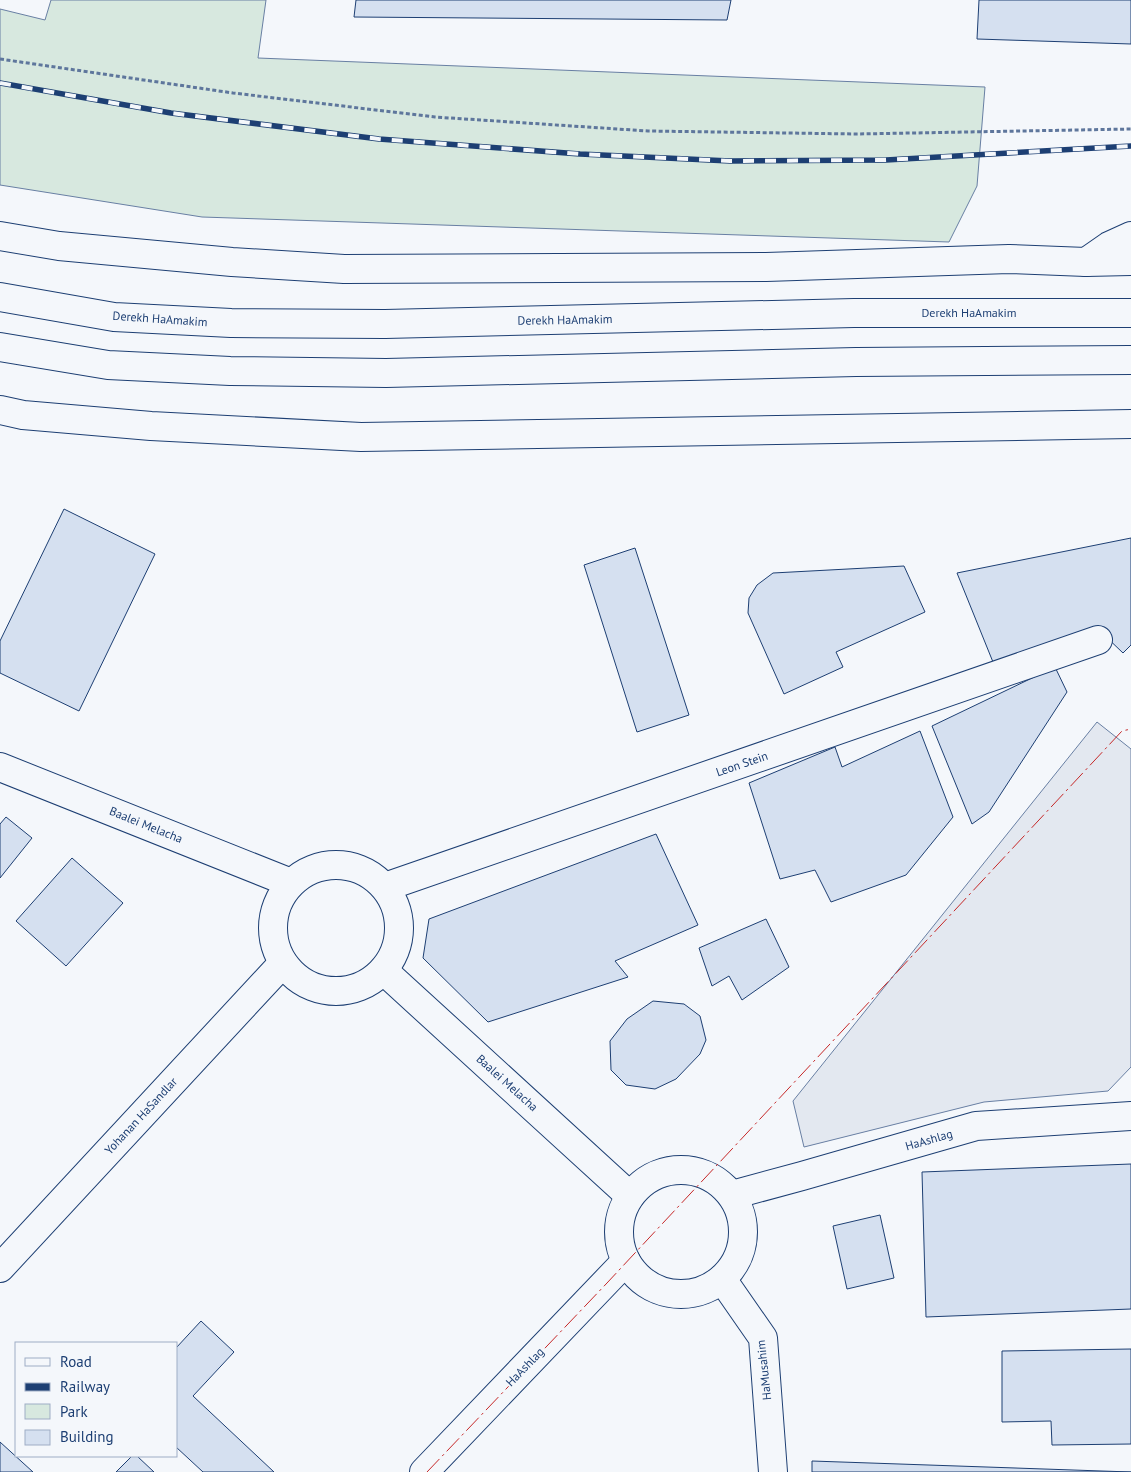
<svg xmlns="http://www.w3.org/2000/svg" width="1131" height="1472" viewBox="0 0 1131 1472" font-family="'PT Sans',sans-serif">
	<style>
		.green { fill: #d7e8df; stroke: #687fa3 }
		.parking { fill: #e3e8f0; stroke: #687fa3 }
		.building { fill: #d5e0f0; stroke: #1d3f73 }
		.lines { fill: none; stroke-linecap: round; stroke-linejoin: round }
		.tertiary-casing { stroke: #1d3f73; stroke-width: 30 }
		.trunk-casing { stroke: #1d3f73; stroke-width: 30 }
		.path { stroke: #5e769c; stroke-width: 3; stroke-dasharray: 4 2.5; stroke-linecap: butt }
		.tertiary { stroke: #f4f7fb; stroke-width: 28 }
		.trunk { stroke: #f4f7fb; stroke-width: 28 }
		.rail-casing { stroke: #1d3f73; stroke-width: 5.5 }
		.rail { stroke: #f4f7fb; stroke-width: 4; stroke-dasharray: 11; stroke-linecap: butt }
		.power { stroke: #c62828; stroke-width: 1; stroke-dasharray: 18 4 2.5 4; stroke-linecap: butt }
		.labels { text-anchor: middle; stroke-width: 4; stroke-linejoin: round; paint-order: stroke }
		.street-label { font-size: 12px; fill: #1d3f73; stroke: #f4f7fb }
	</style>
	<rect width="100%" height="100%" fill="#f4f7fb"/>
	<path class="green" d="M51,0h215l-8,58 727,29 -8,99 -28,56 -747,-25 -202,-32v-176l45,11z"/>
	<path class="parking" d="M1097,722l34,27v318l-23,24 -124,11 -180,45 -11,-46z"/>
	<g class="building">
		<path d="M356,0h375l-4,20 -373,-3z"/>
		<path d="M979,0h152v44l-154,-5z"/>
		<path d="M64,509l91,45 -76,157 -79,-38v-32z"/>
		<path d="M1131,538v107l-8,8 -23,-22 -103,41 -40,-99z"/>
		<path d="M635,548l54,167 -52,17 -53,-167z"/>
		<path d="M904,566l21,46 -89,40 7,15 -59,27 -36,-81 1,-15 8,-13 16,-12z"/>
		<path d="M1055,667l12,25 -78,120 -17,12 -40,-98z"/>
		<path d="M920,731l33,86 -47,58 -75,27 -16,-32 -35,9 -31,-96 86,-36 7,20z"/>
		<path d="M6,817l26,21 -32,40v-54z"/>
		<path d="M656,834l42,91 -83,36 13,16 -140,45 -65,-64 6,-39z"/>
		<path d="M72,858l51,45 -57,63 -50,-45z"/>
		<path d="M766,919l23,48 -47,33 -13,-24 -17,10 -13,-38z"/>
		<path d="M653,1001l31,3 16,12 6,24 -6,14 -24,25 -21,10 -29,-4 -15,-15 -1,-29 17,-22z"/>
		<path d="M1131,1164v145l-205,8 -4,-145z"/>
		<path d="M880,1215l14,63 -47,11 -14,-63z"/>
		<path d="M201,1321l33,31 -41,44 81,76h-71l-27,-25v-99z"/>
		<path d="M1131,1349v95l-79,1 -1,-24 -49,1v-71z"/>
		<path d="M0,1442l33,30h-33z"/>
		<path d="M132,1456h5l17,16h-38z"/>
		<path d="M812,1461l319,11h-319z"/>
	</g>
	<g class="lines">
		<g class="tertiary-casing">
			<g id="tertiary">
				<path d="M0,767l291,116"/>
				<circle cx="336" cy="928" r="63"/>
				<path d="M385,887l713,-247"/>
				<path d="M384,971l246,225"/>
				<circle cx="681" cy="1232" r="62"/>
				<path d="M732,1195l70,-19 174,-50 155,-10"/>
				<path d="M0,1268l283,-305"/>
				<path d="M722,1279l41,59 10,134"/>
				<path d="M424,1472l202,-211"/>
			</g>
		</g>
		<g class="trunk-casing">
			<g id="trunk">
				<path d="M0,236l59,10 173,16 112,7 422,-2 243,-8 77,3 45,-1"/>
				<path d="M1086,262l23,-16 22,-10"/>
				<path d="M0,297l114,20 117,6 154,1 469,-11h277"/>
				<path d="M0,347l108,18 122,6 156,2 470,-11 275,-2"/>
				<path d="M0,410l23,5 128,11 210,11 770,-13"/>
			</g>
		</g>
		<path class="path" d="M0,59l233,34 202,24 213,14 209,3 274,-5"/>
		<use href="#tertiary" class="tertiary"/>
		<use href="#trunk" class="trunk"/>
		<g class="rail-casing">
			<path id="rail" d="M0,83l171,30 208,26 201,15 150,7 156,-1 245,-14"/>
		</g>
		<use href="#rail" class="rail"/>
		<path class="power" d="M427,1472l180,-189 515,-552 9,-2"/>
	</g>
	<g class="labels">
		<g class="street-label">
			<text x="969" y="317">Derekh HaAmakim</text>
			<text transform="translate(160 319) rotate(4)" y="4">Derekh HaAmakim</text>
			<text transform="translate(565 320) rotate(-1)" y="4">Derekh HaAmakim</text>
			<text transform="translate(742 764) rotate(-19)" y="4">Leon Stein</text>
			<text transform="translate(146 825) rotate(22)" y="4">Baalei Melacha</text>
			<text transform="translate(507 1083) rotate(42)" y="4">Baalei Melacha</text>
			<text transform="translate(141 1116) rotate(-47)" y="4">Yohanan HaSandlar</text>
			<text transform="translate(929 1140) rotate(-16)" y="4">HaAshlag</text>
			<text transform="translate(525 1367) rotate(-46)" y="4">HaAshlag</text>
			<text transform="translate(764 1370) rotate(-96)" y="4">HaMusahim</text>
		</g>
	</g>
	<rect x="15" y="1342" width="162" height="115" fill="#f4f7fb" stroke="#9eadc5"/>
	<rect x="25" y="1358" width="25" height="8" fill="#f4f7fb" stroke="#9eadc5"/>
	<text x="60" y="1367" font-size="15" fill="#1d3f73">Road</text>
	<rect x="25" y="1383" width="25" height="8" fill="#1d3f73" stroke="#9eadc5"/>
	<text x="60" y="1392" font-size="15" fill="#1d3f73">Railway</text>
	<rect x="25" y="1404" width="25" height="15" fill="#d7e8df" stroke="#9eadc5"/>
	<text x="60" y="1417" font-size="15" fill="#1d3f73">Park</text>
	<rect x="25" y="1430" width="25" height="15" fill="#d5e0f0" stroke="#9eadc5"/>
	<text x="60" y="1442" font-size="15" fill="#1d3f73">Building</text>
</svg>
